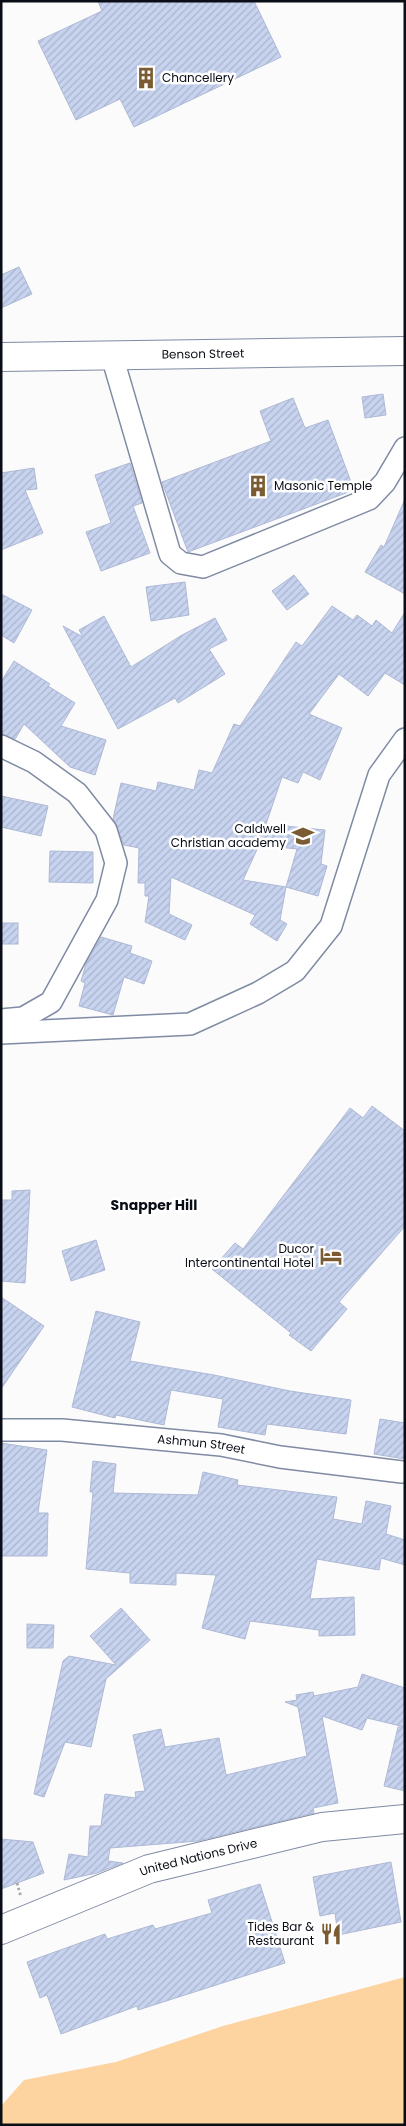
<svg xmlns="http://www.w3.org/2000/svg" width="406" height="2126" viewBox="0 0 406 2126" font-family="Poppins,sans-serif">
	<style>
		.water { fill: #fdd49f }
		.building { fill: url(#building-hatch); stroke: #aeb9d5; fill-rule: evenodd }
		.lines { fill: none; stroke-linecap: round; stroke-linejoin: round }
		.street-casing { stroke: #7f8aa3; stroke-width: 24 }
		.secondary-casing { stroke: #7f8aa3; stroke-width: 30 }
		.path { stroke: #aaabae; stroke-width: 3; stroke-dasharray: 2.5 2.5; stroke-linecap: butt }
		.street { stroke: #fff; stroke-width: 21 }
		.secondary { stroke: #fff; stroke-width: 28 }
		.labels { text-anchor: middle; stroke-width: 5; stroke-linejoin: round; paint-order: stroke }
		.poi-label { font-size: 12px; fill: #090d16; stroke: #fff; text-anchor: end }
		.street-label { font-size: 12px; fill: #090d16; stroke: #fff }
		.neighbourhood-label { font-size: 14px; font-weight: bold; fill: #090d16; stroke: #fff }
	</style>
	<defs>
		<pattern id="building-hatch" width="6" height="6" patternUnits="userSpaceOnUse" patternTransform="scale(1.25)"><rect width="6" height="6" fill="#c7d3ef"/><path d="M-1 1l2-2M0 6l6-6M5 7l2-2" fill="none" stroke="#aab4cc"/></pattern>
	</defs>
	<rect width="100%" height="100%" fill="#fbfbfb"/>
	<path class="water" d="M405,1977v148h-404v-19l23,-26 92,-18 107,-36z"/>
	<g class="building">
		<path d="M98,1h156l27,56 -147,70 -14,-28 -44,21 -38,-79 64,-30z"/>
		<path d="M19,267l13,27 -31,14v-33z"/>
		<path d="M383,394l3,21 -21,3 -3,-21z"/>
		<path d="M293,398l12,30 23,-8 26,70 -166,62 -26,-70 109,-41 -11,-30z"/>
		<path d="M130,463l12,40 -9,3 17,47 -49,18 -15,-39 25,-9 -16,-48z"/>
		<path d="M34,468l3,21 -12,1 18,43 -42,17v-77z"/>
		<path d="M405,499v95l-40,-22 16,-27 3,2z"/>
		<path d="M294,575l15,19 -22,16 -15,-19z"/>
		<path d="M185,582l4,33 -38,6 -5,-34z"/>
		<path d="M1,594l31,16 -18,33 -13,-8z"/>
		<path d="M332,606l21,14 4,-5 15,11 4,-6 16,13 13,-21v73l-20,-12 -17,23 -29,-22 -30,40 33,14 -22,52 -17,-8 -5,11 -16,-6 -16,47 59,6 -4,34 6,2 -9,30 -32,-9 -6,33 7,4 -10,17 -27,-17 5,-9 -84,-38 -2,37 23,11 -7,15 -40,-18 4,-26h-4v-13h-7l1,-35 -15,-3 -11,-26 8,-36 35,8 2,-9 36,8 5,-20 13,3 22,-49 6,2 56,-84 6,4zM259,845l38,4 -11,38 -43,-7z"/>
		<path d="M104,616l27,51 51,-32 33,-17 12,22 -18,9 16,25 -47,29 -3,-5 -57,31 -55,-103 20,11 -4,-7z"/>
		<path d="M14,661l36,23 -2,2 27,17 -14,23 45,14 -11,35 -25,-8 -46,-43 -9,15 -14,-5v-52z"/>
		<path d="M1,796l47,10 -7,30 -40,-9z"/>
		<path d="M50,851l43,1v31l-44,-1z"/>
		<rect x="1" y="923" width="17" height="21"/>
		<path d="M101,937l31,9 -2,7 22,8 -8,23 -20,-7 -11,38 -34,-9 6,-23 -4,-2 5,-17z"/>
		<path d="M372,1106l33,25v95l-66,76 8,7 -36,42 -22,-16 2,-2 -79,-64 23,-26 8,6 107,-141 13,10z"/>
		<path d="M30,1190l-5,93 -24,-2v-81h11v-9z"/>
		<path d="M96,1240l9,30 -34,11 -9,-30z"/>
		<path d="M1,1297l43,29 -43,63z"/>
		<path d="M96,1311l44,11 -10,39 84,14 76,16 61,9 -5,34 -79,-10 -2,11 -47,-8 5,-28 -52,-9 -7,35 -48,-10 -1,3 -43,-11z"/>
		<path d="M380,1419l25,4v36l-31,-5z"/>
		<path d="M1,1443l46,7 -9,63h10l-1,43h-46z"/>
		<path d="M93,1461l23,3 -3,29 85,2 5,-23 35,8 -1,5 100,12 -4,22 29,5 4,-23 25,5 -5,28 19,6v25l-24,-7 -2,12 -62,-11 -7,40 44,-2 1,38 -36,1v-6l-69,-9 -5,18 -43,-11 14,-53 -40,-2v12l-46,-2v-10l-44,-4 7,-77h-3z"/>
		<path d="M121,1608l29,32 -44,39 -15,68 -26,-5 -21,55 -10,-3 29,-133 6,-5 47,9 -26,-29z"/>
		<path d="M27,1624l27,1 -1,23h-26z"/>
		<path d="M362,1674l43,14v39l-38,-9 -5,12 -40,-14 16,87 -25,5 1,5 -116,28 -88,7 -2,13 15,2 -26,10 -33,7 5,-26 19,3 2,-31h11l4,-32 31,4 -1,-6 10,-1 -12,-56 28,-6 4,18 54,-9 7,37 81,-19 -9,-49 -13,-5 12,-2 -1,-5 17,-3 1,4 44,-9z"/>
		<path d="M398,1727h7v64l-21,-5z"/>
		<path d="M1,1839l32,3 11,31 -43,16z"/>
		<path d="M391,1862l10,60 -63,13 -3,-22 -15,3 -7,-39z"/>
		<path d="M260,1884l25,79 -147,47 -1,-4 -76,28 -14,-39 -7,3 -13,-36 78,-28 2,5 46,-14 2,4 57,-16 -4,-13z"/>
	</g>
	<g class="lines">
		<g class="street-casing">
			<g id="street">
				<path d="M112,356l58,198 11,9 22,4 166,-68 16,-17 20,-34"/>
				<path d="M1,746l33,16 43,31 29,37 10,33 -9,37 -56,102 -28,16 -22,2"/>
				<path d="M1,1033l189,-9 68,-31 37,-22 36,-45 48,-151 26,-36"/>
				<path id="s1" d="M1,1430h61l159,15 59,12 122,15"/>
			</g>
		</g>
		<g class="secondary-casing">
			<g id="secondary">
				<path id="s2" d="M1,357l404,-6"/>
				<path id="s3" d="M1,1930l148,-61 173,-42 83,-8"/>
			</g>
		</g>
		<path class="path" d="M17,1883l4,14"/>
		<use href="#street" class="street"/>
		<use href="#secondary" class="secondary"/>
	</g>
	<defs>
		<g id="building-bare" transform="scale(1.725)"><path d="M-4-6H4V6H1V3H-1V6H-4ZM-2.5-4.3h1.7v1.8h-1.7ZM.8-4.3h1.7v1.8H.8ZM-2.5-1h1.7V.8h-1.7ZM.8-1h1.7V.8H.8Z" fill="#7b5b31" stroke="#fff" stroke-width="2.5" paint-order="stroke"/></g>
		<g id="school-bare" transform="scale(1.725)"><path d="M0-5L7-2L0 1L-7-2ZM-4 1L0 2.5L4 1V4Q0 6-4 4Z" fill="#7b5b31" stroke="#fff" stroke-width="2.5" paint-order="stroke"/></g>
		<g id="hotel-bare" transform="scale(1.725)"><path d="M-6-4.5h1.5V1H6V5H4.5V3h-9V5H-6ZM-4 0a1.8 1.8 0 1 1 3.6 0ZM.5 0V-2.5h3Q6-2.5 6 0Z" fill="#7b5b31" stroke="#fff" stroke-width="2.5" paint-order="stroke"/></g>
		<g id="restaurant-bare" transform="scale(1.725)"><path d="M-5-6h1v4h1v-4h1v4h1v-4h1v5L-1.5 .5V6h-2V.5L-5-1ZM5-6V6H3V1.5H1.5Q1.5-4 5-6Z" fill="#7b5b31" stroke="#fff" stroke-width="2.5" paint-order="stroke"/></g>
	</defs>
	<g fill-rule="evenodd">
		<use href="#building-bare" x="146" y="78"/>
		<use href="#building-bare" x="258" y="486"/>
		<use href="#school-bare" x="303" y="836"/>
		<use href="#hotel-bare" x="331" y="1256"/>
		<use href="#restaurant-bare" x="331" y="1934"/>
	</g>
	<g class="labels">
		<g class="poi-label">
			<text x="162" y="82" text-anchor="start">Chancellery</text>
			<text x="274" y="490" text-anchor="start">Masonic Temple</text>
			<text x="286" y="833">Caldwell<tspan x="286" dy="14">Christian academy</tspan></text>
			<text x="314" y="1253">Ducor<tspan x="314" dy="14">Intercontinental Hotel</tspan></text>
			<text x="314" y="1931">Tides Bar &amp;<tspan x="314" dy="14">Restaurant</tspan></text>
		</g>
		<g class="street-label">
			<text dy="4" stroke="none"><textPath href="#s2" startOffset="202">Benson Street</textPath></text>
			<text dy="4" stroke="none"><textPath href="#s1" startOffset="201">Ashmun Street</textPath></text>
			<text dy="4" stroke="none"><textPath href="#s3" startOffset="211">United Nations Drive</textPath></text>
		</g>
		<g class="neighbourhood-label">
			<text x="154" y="1210">Snapper Hill</text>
		</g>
	</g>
	<rect width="406" height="2126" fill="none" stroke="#090d16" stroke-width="5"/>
</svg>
